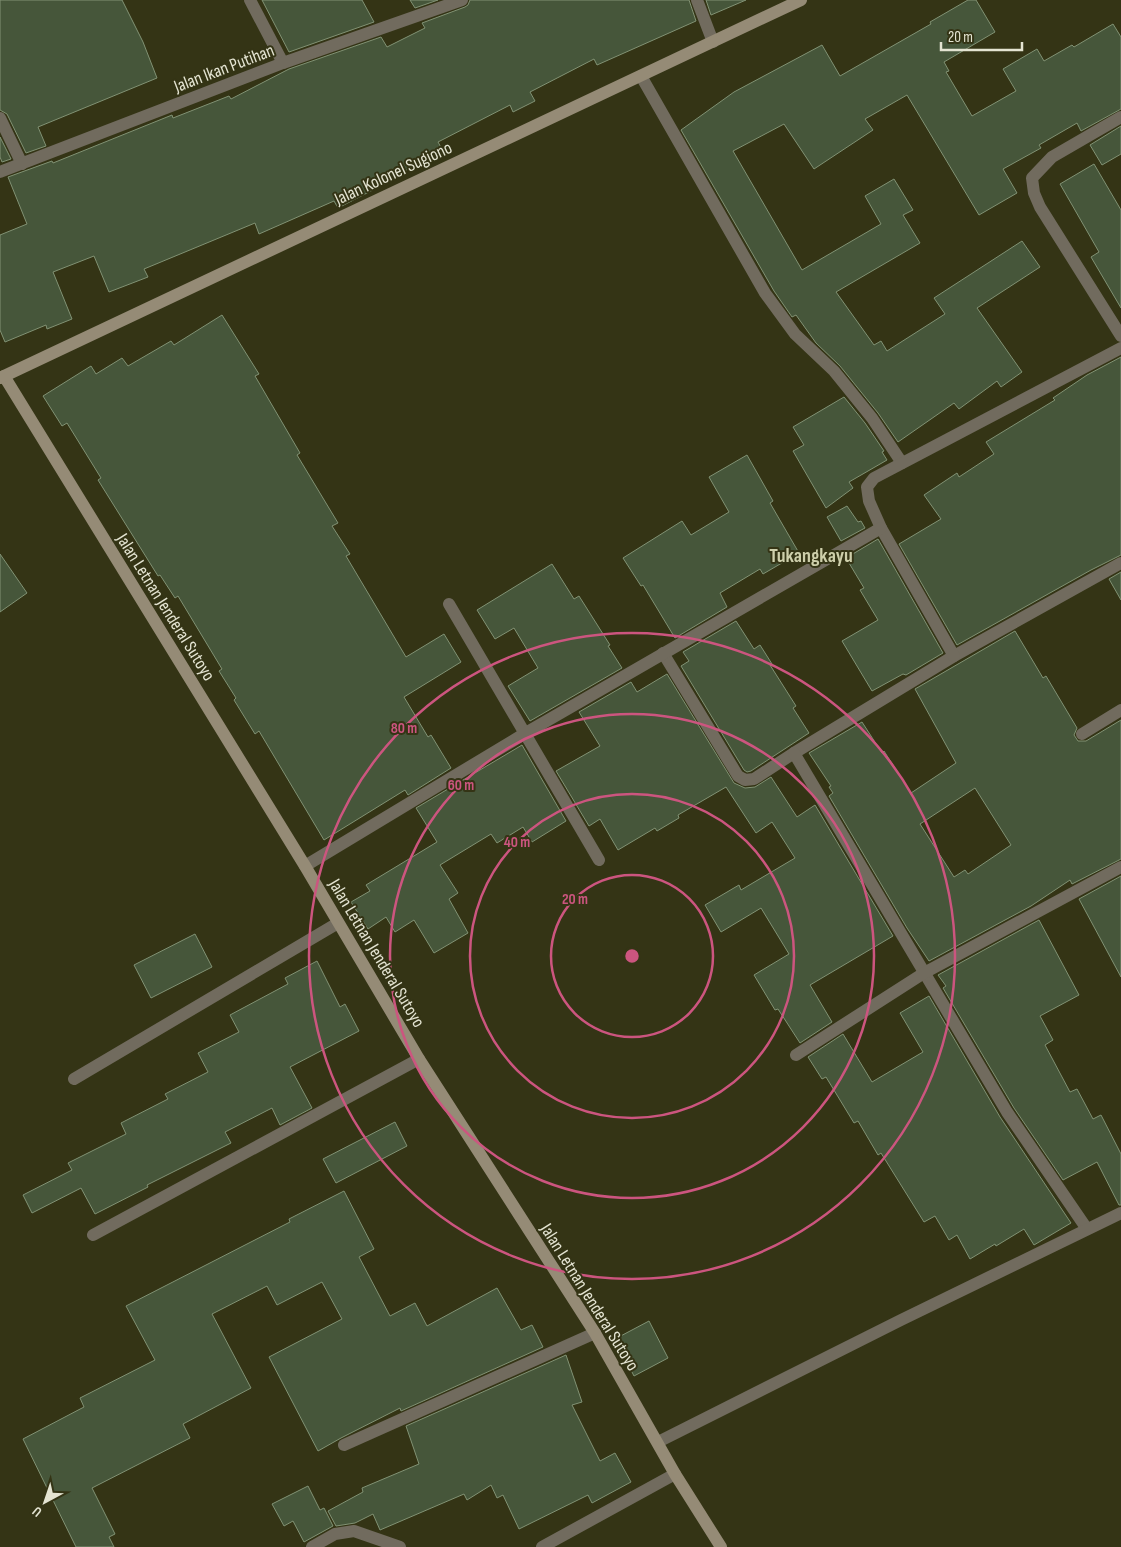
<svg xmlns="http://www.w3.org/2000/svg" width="1121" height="1547" viewBox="0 0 1121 1547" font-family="'Sofia Sans Condensed',sans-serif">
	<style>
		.building { fill: #46563a; stroke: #819274; fill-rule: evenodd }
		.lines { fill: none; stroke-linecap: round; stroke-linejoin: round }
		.street { stroke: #716b5e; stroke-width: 12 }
		.secondary { stroke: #958b76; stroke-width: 12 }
		.ring { fill: none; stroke: #cc557f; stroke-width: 2.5 }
		.labels { text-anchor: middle; stroke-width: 4; stroke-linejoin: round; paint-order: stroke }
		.street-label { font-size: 18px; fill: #e4e4d2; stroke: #343415 }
		.quarter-label { font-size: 20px; font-weight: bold; fill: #cecfab; stroke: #343415 }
		.centre { fill: #cc557f; stroke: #343415; stroke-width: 2.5 }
		.ring-label { font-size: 15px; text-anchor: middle; font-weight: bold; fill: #cc557f; stroke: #343415; stroke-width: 4; stroke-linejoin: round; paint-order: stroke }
	</style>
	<rect width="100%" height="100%" fill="#343415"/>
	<g class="building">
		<path d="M0,0h122l21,42 14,36 -119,49 8,19 -20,7 -19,-39 -7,-4z"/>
		<path d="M262,0h100l12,22 -85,30z"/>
		<path d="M410,0h28l-23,8z"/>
		<path d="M470,0h219l7,21 -99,44 -3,-6 -64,33 5,9 -22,11 -3,-7 -72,37 5,9 -50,26 1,2 -56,29 -4,-7 -75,33 -4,-11 -111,46 4,8 -39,15 -15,-36 -41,16 19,47 -25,10 -1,-4 -41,17 -5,-12v-95l27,-11 -19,-47 44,-16 1,2 119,-48 1,3 56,-22 2,3 58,-30 92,-32 6,10 38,-19 -3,-5 43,-16 3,-2z"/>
		<path d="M706,0h40l-35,15z"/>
		<path d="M968,0h8l19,32 -51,30 5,9 -3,1 26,44 44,-25 -13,-22 34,-20 7,12 28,-16 2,2 39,-23 8,13v72l-40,22 -4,-8 -38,22 2,3 -38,21 14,24 -38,22 -72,-120 -42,24 8,11 -59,39 -30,-45 -51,27 69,119 79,-46 -16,-28 29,-17 19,31 -10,5 17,28 -84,49 38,53 7,-4 6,10 58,-37 -11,-16 88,-57 18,26 -63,41 45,64 -21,15 -4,-6 -38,28 -5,-6 -56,39 -20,-29 -38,-47 -24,-23 -20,-28 -4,2 -18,-26 -93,-161 53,-38 88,-47 18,31 91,-52 -1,-2z"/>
		<path d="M1121,126v28l-19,11 -12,-20z"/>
		<path d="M0,137l11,22 -9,3 -2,-5z"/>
		<path d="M1094,164l27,46v98l-30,-51 8,-5 -39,-68z"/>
		<path d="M222,315l37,59 -4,2 45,77 -3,2 41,68 -6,3 18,28 -4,2 60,101 38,-23 17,28 -57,35 24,40 3,-2 20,33 -43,27 -3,-5 -81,50 -65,-109 -4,3 -21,-34 2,-2 -17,-27 3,-2 -44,-73 -3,2 -15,-23 -2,1 -60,-96 3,-2 -34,-55 -5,3 -19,-30 48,-30 5,8 26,-16 6,8 43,-25 3,4z"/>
		<path d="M1121,357v198l-30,15 -134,75 -58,-101 42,-25 -17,-24 33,-22 2,4 35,-23 -8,-12 69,-42 -2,-2 34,-23z"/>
		<path d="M844,397l21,26 19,28 -2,1 5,8 -38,22 4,6 -27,20 -33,-57 11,-6 -11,-18z"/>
		<path d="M747,455l26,46 -3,2 29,50 -36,21 -3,-5 -40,24 7,14 -52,31 -32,-53 -2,1 -18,-28 59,-37 9,14 38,-23 -20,-35z"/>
		<path d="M847,506l11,16 3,-1 4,7 -24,13 -14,-24z"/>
		<path d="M878,539l65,114 -37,22 -3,-1 -31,17 -30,-50 36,-21 -18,-30 4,-2 -18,-30z"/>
		<path d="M0,554l27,39 -27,19z"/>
		<path d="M552,564l22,35 5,-3 31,49 -2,1 14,22 -92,53 -22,-35 30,-18 -24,-40 -19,11 -18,-29z"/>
		<path d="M1121,572v28l-12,-21z"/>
		<path d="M736,621l18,28 6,-4 12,19 -2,1 26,41 -3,2 16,25 -58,38 -4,1 -3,-2 -63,-104 8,-5 -6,-9z"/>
		<path d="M1015,631l28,47 3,-2 31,52 -3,7 4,6h8l35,-21v139l-49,25 -2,-4 -39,26 -102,55 -22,-33 -78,-132 4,-3 -4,-6 2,-1 -22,-33 53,-31 20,31 2,-2 27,42 45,-30 -41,-74zM975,788l36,57 -43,29 -3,-4 -11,7 -34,-53z"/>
		<path d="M667,674l67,109 11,5 10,-1 16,-10 26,40 18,-12 78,131 -83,49 22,37 -32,21 -22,-34 -3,1 -21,-35 35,-21 -28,-46 -40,24 -16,-27 34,-20 2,5 54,-32 -23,-36 -16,11 -30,-46 -48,28 1,3 -22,13 -2,-3 -37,22 -18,-31 -11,7 -33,-55 44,-25 -21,-34 52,-30 6,10z"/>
		<path d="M522,745l44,76 -34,21 -9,-15 -26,16 -6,-9 -51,31 18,28 -9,6 19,34 -34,20 -20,-33 -19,12 -9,-15 -18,12 -17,-27 19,-11 -4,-6 71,-43 -21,-34z"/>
		<path d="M1121,876v101l-42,-78z"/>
		<path d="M1039,920l40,75 -39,21 13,24 -8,5 25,47 7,-3 16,30 8,-4 20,39v51h-2l-22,-43 -34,18 -49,-72 -71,-120 3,-2 -8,-11z"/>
		<path d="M195,934l17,33 -61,31 -17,-33z"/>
		<path d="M317,961l23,46 5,-3 14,27 -69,36 22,41 -32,17 -8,-17 -47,24 6,11 -84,42 1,2 -53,27 -14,-26 -49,25 -9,-18 49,-25 -4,-7 58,-29 -5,-11 47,-24 -3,-5 43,-22 -10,-19 41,-21 -9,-17 58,-31 -3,-6z"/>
		<path d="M929,996l71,121 71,106 -37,22 -10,-16 -28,17 -1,-2 -25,15 -13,-24 -8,5 -14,-24 -11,6 -43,-69 -3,2 -20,-34 -4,2 -28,-46 -4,2 -14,-22 35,-23 29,48 51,-30 -23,-39z"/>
		<path d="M395,1122l12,24 -71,37 -13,-24z"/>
		<path d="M344,1191l30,58 -15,8 31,59 25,-13 12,23 70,-38 24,42 11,-5 11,22 -142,64 -1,-3 -59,30 -23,13 -49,-94 73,-38 -20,-37 -45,23 -10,-19 -55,28 39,74 -68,36 7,14 -98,50 23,46 -6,3 5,10h-38l-53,-108 61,-32 -4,-9 75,-38 -29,-54 164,-84 -1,-3z"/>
		<path d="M649,1321l19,37 -34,18 -19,-37z"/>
		<path d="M566,1355l16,47 -10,3 28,56 15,-8 16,29 -39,21 -4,-8 -69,34 -16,-34 -6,3 -6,-13 -24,15 -3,-6 -84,36 -7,-16 -18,9 -19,3 -8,-15 35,-19 -1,-4 57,-24 -13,-38z"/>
		<path d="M308,1486l12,24 4,-2 9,18 -29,16 -11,-21 -9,5 -12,-22z"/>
	</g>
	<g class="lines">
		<g class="street">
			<path d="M250,0l33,63"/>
			<path d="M697,0l16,42"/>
			<path d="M641,76l124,217 30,41 39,37 38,47 30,45"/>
			<path d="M1121,117l-69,40 -20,21 2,15 6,14 81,129"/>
			<path d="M0,118l22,46"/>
			<path d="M0,172l283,-109 179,-63"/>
			<path d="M449,604l150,256"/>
			<path d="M663,653l75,123 7,4 9,-1 40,-26 160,-97 167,-93"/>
			<path d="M954,656l-73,-128 -12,-27 -2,-14 7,-9 247,-130"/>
			<path d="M1082,734l39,-24"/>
			<path d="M794,753l213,359 80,117"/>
			<path d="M305,866l219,-132 357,-206"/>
			<path d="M796,1055l128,-82 197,-106"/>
			<path d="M74,1079l264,-156"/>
			<path d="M93,1235l326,-176"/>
			<path d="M658,1442l243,-122 220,-107"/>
			<path d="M344,1445l251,-112"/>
			<path d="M312,1547l23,-13 19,-3 46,16"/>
			<path d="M542,1547l133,-73"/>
		</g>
		<g class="secondary">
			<path d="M4,376l301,490 114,193 176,274 80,141 46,73"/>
			<path d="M0,378l801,-378"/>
		</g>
	</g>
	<g class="ring">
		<circle cx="632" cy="956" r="81"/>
		<circle cx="632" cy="956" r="162"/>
		<circle cx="632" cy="956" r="242"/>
		<circle cx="632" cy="956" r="323"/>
	</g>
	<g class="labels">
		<g class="street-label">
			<text transform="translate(224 68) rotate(-21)" y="6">Jalan Ikan Putihan</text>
			<text transform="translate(393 173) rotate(-25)" y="6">Jalan Kolonel Sugiono</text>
			<text transform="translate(166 607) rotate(58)" y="6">Jalan Letnan Jenderal Sutoyo</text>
			<text transform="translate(377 953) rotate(59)" y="6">Jalan Letnan Jenderal Sutoyo</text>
			<text transform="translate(590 1297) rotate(58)" y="6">Jalan Letnan Jenderal Sutoyo</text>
		</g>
		<g class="quarter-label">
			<text x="811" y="562">Tukangkayu</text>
		</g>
	</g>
	<circle cx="632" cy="956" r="8" class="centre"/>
	<g class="ring-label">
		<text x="404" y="733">80 m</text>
		<text x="461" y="790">60 m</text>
		<text x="517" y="847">40 m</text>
		<text x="575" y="904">20 m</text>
	</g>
	<g transform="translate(45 1502) rotate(220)" stroke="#343415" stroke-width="4" paint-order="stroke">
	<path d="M0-4L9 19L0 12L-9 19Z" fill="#e4e4d2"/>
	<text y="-8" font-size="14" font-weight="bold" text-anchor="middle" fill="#e4e4d2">U</text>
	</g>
	<path d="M941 42v8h81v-8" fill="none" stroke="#e4e4d2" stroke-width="2.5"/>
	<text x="948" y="42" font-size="15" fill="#e4e4d2" stroke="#343415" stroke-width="4" paint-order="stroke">20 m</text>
</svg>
